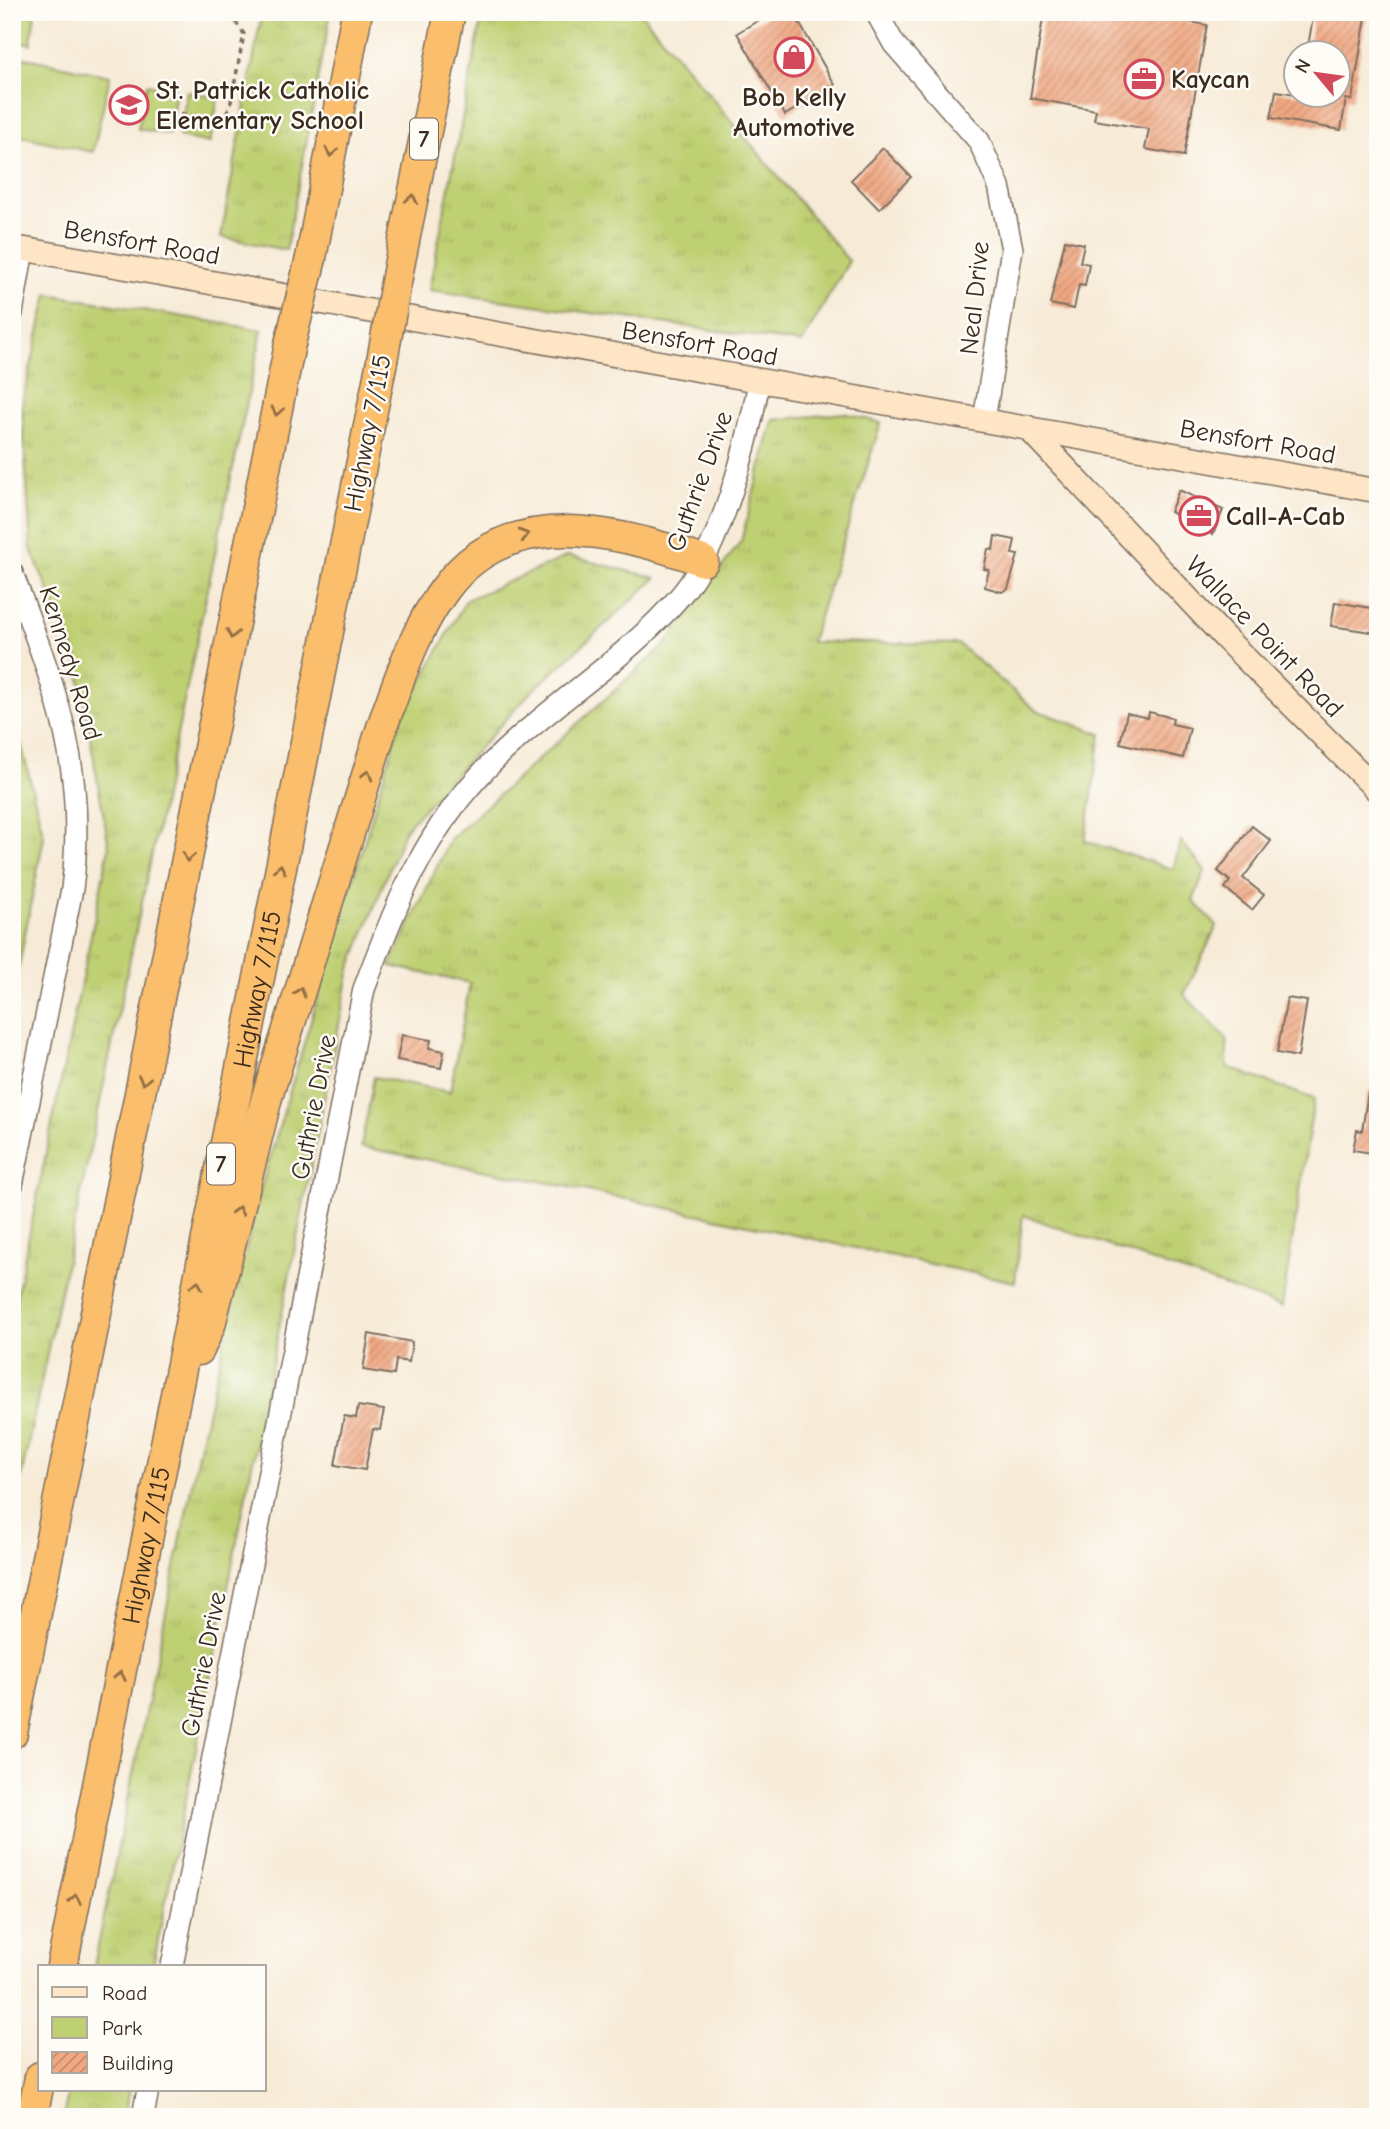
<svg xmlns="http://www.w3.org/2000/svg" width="1390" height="2129" viewBox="0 0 1390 2129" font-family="'Comic Neue',sans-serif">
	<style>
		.grass { fill: url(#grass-tufts); stroke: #7d7d48; stroke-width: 2 }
		.park { fill: #bfd073; stroke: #7d7d48; stroke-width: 2 }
		.building { fill: url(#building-hatch) }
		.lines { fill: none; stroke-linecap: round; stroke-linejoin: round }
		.tertiary-casing { stroke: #7d6e5f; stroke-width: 24 }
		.secondary-casing { stroke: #7d6e5f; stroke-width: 26 }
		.motorway-casing { stroke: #7d6e5f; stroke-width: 33 }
		.path { stroke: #7d6e5f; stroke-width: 3.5; stroke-dasharray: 5 5; stroke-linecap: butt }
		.tertiary { stroke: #fff; stroke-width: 21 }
		.secondary { stroke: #fde5c5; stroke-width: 23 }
		.motorway { stroke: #fabe6d; stroke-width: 30 }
		.motorway-bridge-casing { stroke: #7d6e5f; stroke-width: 33; stroke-linecap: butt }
		.motorway-bridge { stroke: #fabe6d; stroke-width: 30 }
		.oneway { stroke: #916d42 }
		.labels { text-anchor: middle; stroke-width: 5; stroke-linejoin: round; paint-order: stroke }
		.shield { fill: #fdfcf7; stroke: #75695f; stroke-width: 2 }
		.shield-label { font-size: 24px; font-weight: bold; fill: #3b2a1e }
		.poi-label { font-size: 26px; font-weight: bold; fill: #3b2a1e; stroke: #fdfcf7; text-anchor: start }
		.street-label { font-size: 26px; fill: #3b2a1e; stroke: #fdfcf7 }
	</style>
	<defs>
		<pattern id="grass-tufts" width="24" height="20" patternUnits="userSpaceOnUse" patternTransform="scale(1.75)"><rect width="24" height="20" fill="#bfd073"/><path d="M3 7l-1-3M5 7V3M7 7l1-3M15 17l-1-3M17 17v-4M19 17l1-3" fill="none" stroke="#a5b363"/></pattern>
		<pattern id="building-hatch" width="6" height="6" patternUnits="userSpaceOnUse" patternTransform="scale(1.75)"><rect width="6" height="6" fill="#f1a882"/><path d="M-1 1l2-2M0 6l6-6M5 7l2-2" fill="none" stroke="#c4896a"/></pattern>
	</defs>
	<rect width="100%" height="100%" fill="#fdfcf7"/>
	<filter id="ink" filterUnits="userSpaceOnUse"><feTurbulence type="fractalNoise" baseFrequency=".0143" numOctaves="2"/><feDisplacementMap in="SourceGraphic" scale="14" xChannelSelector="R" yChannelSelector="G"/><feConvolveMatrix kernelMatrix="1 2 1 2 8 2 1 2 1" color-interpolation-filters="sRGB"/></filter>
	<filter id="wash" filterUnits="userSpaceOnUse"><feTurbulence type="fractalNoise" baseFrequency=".00686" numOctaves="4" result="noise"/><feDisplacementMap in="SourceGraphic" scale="28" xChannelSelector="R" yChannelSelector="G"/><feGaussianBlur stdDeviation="1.57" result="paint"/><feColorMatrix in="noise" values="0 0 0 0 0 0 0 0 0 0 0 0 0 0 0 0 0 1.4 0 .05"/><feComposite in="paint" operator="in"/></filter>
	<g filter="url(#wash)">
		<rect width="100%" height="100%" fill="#f7ebd7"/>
		<g class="grass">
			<path d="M262,12h69l-45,238 -65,-13z"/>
			<path d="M483,12h157l209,249 -47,82 -373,-53z"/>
			<path d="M48,294l214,36 -250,1191v-203l97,-470 -33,-194 -45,-104 -9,-146z"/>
			<path d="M844,413l37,10 -70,219 147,2 78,66 65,24 -16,107 88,28 8,-28 24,30 -12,30 24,25 -33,69 43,44v28l87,32 -32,208 -259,-92 -8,67 -460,-98 -194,-37 13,-70 76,15 20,-109 -80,-17 60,-127 215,-194 76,-104 32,-121z"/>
			<path d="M568,556l88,22 -125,114 -126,137 -55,140 -197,997h-59l106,-522 58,-246 143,-479 65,-119z"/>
			<path d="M12,707l32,130 -32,164z"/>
			<path d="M69,2089h60l-5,28h-61z"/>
		</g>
		<g class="park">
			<path d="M12,12h23l-4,32 -19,-4z"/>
			<path d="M12,55l98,21 -17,76 -81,-18z"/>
			<path d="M147,84l29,6 -7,44 -31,-5z"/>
			<path d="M187,91l31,7 -8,45 -31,-6z"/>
		</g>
		<g id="blocks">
			<g class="building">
				<path d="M773,12h20l42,73 -50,30 -48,-82z"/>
				<path d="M1044,12h90l73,13 -23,131 -39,-7 4,-20 -55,-9 2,-10 -66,-12z"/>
				<path d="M1314,12l52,5 -14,83 -6,-1 -5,31 -70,-12 5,-27 20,3h42v-42h-31z"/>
				<path d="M883,148l28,29 -32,32 -28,-29z"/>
				<path d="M1065,240l19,4 -4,18 9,2 -4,22 -6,-1 -5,24 -24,-5z"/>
				<path d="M1179,490l44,20 -10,24 -43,-22z"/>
				<path d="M995,536l20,4 -3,14 6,1 -10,34 -6,3 -17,-5 4,-17 -5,-1 4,-20 5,1z"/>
				<path d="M1335,602l43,7v24l-47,-7z"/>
				<path d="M1149,712l24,6 -1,6 18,4 -7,30 -63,-15 7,-30 21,5z"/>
				<path d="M1252,826l19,15 -28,37 21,17 -12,15 -27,-22 5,-7 -12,-10z"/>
				<path d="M1287,998l20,3 -9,56 -21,-4z"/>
				<path d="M402,1035l29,5 -2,8 15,3 -3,17 -44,-8z"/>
				<path d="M1368,1092l10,1v61l-25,-4 4,-20 5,1z"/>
				<path d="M369,1334l43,8 -3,20 -13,-2 -2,15 -31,-5z"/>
				<path d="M358,1406l26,4 -4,20 -7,-1 -8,41 -30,-5 9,-49 12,2z"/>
			</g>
		</g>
	</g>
	<g filter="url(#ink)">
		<use href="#blocks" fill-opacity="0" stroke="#7d6e5f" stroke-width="2"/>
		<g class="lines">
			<g class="tertiary-casing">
				<g id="tertiary">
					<path d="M876,12l18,32 85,97 20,45 13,63 -28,171"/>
					<path d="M12,247l11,2 -11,64"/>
					<path d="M12,573c42,112 76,193 60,316l-60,296"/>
					<path d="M172,1966l192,-977c26,-69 51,-135 98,-193 62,-78 155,-125 219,-201 40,-47 67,-152 78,-213"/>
					<path d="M143,2117l5,-28"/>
				</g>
			</g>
			<g class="secondary-casing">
				<g id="secondary">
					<path d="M23,249l1355,242"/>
					<path d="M1027,427l198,211 153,153"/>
				</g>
			</g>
			<g class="motorway-casing">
				<g id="motorway">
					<path d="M311,258l46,-246"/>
					<path d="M399,266l51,-254"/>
					<path d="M199,1350l11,-25 57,-228 116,-373c17,-47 32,-95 62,-135 63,-86 173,-59 258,-28"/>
					<path d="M12,1733l278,-1389"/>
					<path id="s1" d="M62,1966l320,-1605"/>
					<path d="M32,2117l8,-40"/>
				</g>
			</g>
			<path class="path" d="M171,112l50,8 9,-13 14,-73 -15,-22"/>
			<use href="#tertiary" class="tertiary"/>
			<use href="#secondary" class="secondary"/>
			<use href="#motorway" class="motorway"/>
			<g class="motorway-bridge-casing">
				<g id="motorway-bridge">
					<path d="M290,344l21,-86"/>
					<path d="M382,361l17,-95"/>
				</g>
			</g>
			<use href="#motorway-bridge" class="motorway-bridge"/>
		</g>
		<defs><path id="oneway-chevron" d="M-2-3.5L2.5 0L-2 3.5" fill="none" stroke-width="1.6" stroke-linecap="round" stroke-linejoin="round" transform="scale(1.75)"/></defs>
		<g class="oneway">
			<use href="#oneway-chevron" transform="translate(331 152) rotate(101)"/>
			<use href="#oneway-chevron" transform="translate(412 199) rotate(-79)"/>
			<use href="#oneway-chevron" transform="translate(277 411) rotate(101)"/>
			<use href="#oneway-chevron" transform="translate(524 535) rotate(-15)"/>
			<use href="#oneway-chevron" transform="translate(232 634) rotate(101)"/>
			<use href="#oneway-chevron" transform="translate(367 775) rotate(-73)"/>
			<use href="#oneway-chevron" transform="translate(188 857) rotate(101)"/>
			<use href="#oneway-chevron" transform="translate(280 869) rotate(-79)"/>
			<use href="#oneway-chevron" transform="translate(300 992) rotate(-73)"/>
			<use href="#oneway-chevron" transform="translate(144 1080) rotate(101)"/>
			<use href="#oneway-chevron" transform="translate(238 1211) rotate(-76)"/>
			<use href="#oneway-chevron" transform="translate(197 1285) rotate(-79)"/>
			<use href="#oneway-chevron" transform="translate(120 1676) rotate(-79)"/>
			<use href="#oneway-chevron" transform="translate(75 1899) rotate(-79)"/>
		</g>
	</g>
	<defs>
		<g id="shop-ring" transform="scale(2.0125)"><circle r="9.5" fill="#fdfcf7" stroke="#d1495b" stroke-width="1.5"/><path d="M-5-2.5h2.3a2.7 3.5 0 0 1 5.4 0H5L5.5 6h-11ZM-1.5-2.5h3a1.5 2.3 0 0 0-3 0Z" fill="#d1495b"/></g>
		<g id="office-ring" transform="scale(2.0125)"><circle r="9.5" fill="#fdfcf7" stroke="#d1495b" stroke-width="1.5"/><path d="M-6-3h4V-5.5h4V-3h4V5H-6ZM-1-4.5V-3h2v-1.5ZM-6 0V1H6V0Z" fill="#d1495b"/></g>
		<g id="school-ring" transform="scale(2.0125)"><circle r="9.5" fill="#fdfcf7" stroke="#d1495b" stroke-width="1.5"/><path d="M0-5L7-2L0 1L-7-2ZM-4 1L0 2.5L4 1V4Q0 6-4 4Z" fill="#d1495b"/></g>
	</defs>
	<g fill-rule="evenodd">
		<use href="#shop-ring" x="794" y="57"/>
		<use href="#office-ring" x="1144" y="79"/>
		<use href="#school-ring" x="129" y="105"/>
		<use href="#office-ring" x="1199" y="516"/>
	</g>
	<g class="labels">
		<g class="shield">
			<rect x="410" y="118.5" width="28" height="41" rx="5"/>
			<rect x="207" y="1143.5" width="28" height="41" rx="5"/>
		</g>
		<g class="shield-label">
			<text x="424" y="147">7</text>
			<text x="221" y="1172">7</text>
		</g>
		<g class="poi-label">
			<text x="1171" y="88">Kaycan</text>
			<text x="156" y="99">St. Patrick Catholic<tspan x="156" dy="30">Elementary School</tspan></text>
			<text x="794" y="106" text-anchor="middle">Bob Kelly<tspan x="794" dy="30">Automotive</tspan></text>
			<text x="1226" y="525">Call-A-Cab</text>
		</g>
		<g class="street-label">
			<text transform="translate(142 242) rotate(10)" y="9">Bensfort Road</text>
			<text transform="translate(974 298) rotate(-84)" y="9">Neal Drive</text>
			<text transform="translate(700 343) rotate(10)" y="9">Bensfort Road</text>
			<text transform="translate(367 433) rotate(-79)" y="9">Highway 7/115</text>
			<text transform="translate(1258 441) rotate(10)" y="9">Bensfort Road</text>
			<text transform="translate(699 481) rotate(-70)" y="9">Guthrie Drive</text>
			<text transform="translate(1265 636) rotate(46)" y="9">Wallace Point Road</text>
			<text transform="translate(71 663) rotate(73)" y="9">Kennedy Road</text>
			<text dy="9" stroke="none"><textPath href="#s1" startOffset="996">Highway 7/115</textPath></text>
			<text transform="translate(313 1107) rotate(-79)" y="9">Guthrie Drive</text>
			<text dy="9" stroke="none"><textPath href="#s1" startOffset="429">Highway 7/115</textPath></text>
			<text transform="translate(203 1664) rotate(-79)" y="9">Guthrie Drive</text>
		</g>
	</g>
	<rect width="1390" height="2129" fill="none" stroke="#fdfcf7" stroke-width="42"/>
	<rect x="38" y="1965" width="228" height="126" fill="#fdfcf7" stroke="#afa8a0" stroke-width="2"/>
	<rect x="52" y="1987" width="35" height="10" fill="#fde5c5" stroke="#afa8a0" stroke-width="2"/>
	<text x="102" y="2000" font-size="21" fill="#3b2a1e">Road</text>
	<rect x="52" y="2017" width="35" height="21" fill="#bfd073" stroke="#afa8a0" stroke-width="2"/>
	<text x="102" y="2035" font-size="21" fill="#3b2a1e">Park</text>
	<rect x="52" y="2052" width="35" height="21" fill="url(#building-hatch)" stroke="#afa8a0" stroke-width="2"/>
	<text x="102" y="2070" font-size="21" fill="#3b2a1e">Building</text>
	<g transform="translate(1317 74) rotate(299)"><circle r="33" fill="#fdfcf7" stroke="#afa8a0" stroke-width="2"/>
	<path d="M0-5L12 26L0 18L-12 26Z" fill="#d1495b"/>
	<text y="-10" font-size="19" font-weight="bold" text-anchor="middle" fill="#3b2a1e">N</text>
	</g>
</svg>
